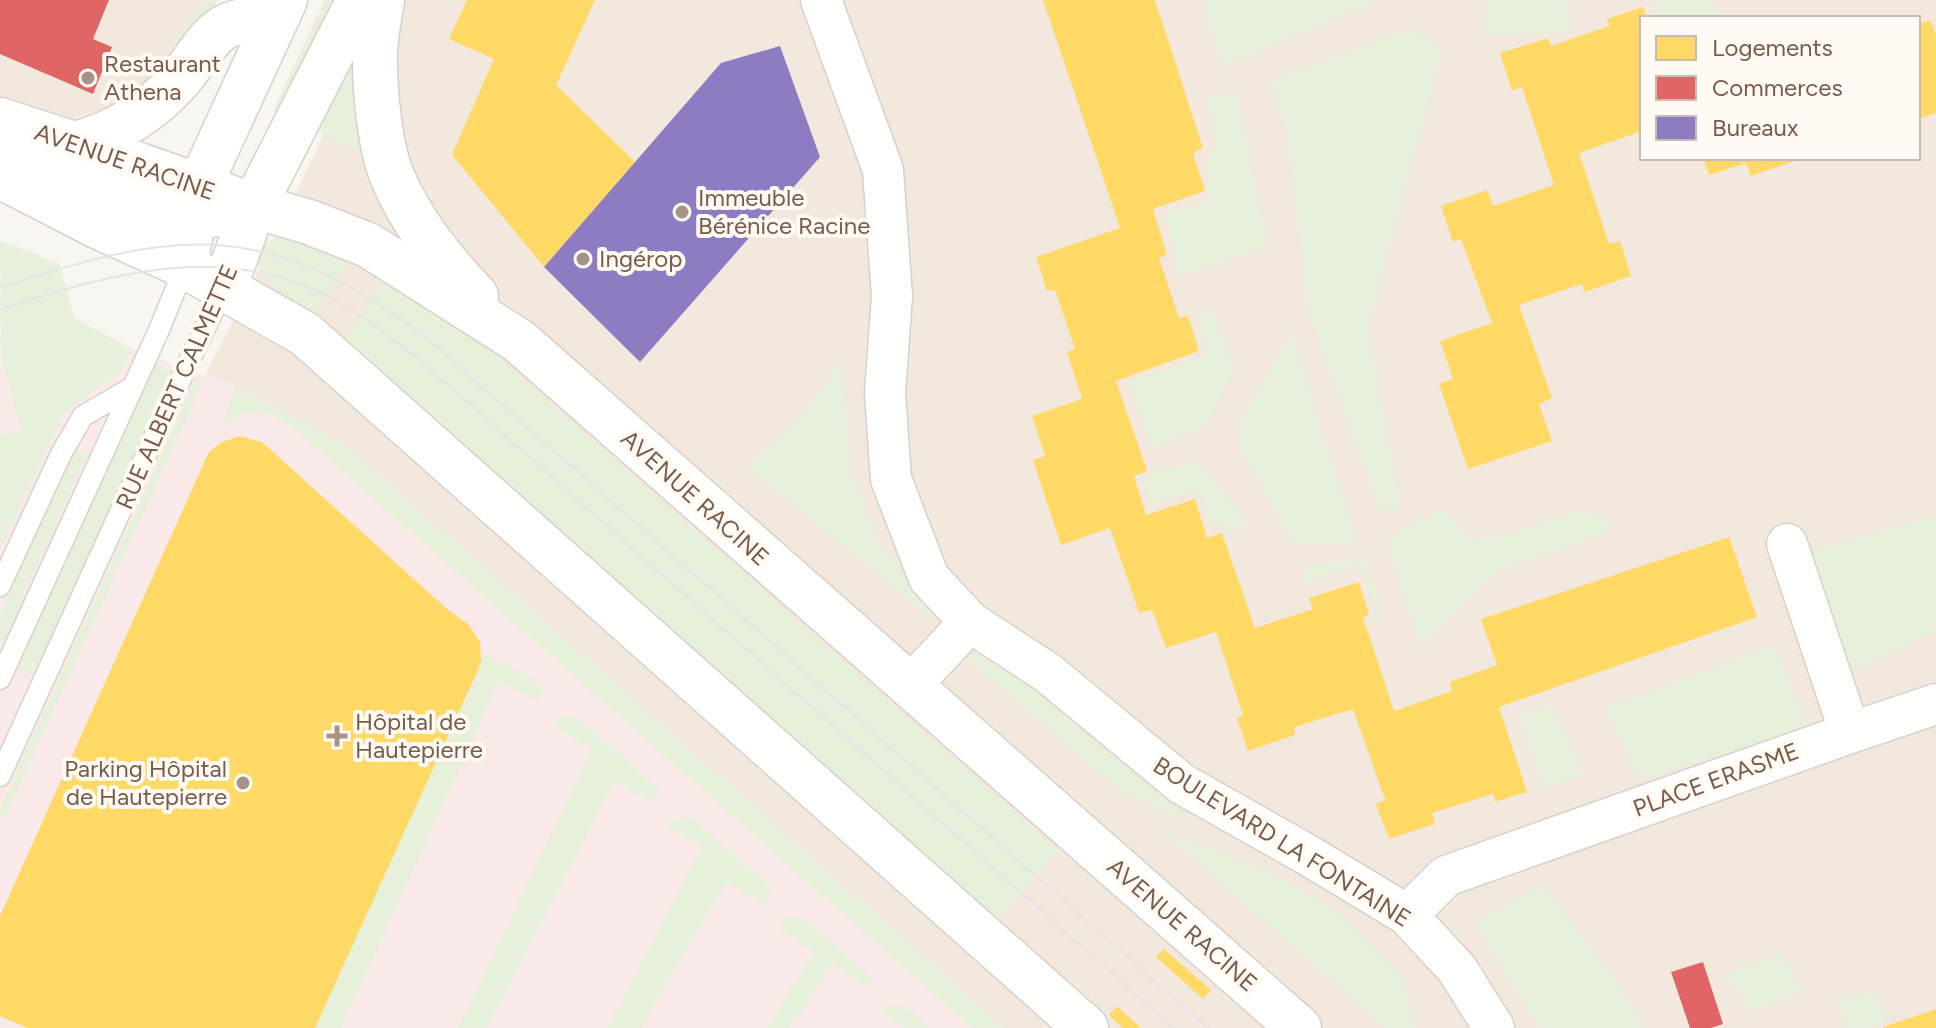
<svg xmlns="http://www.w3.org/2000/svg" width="1936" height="1028" viewBox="0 0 1936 1028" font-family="Figtree,sans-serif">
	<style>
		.residential { fill: #f2e8de; fill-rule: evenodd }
		.medical { fill: #fae9e9 }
		.green { fill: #e7f0db }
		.homes { fill: #ffd966 }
		.shops { fill: #e06666 }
		.offices { fill: #8e7cc3 }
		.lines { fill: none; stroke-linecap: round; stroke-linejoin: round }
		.service-casing { stroke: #d7d1cb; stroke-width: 23 }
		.minor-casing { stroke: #d7d1cb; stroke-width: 43 }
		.tertiary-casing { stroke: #d7d1cb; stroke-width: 47 }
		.service { stroke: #fefefd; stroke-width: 20 }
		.minor { stroke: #fefefd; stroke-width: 40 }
		.tertiary { stroke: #fefefd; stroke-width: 44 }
		.tram { stroke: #e6e3e7; stroke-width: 2 }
		.poi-dot { fill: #a69286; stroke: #fffaf3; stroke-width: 3 }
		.labels { text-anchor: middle; stroke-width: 8; stroke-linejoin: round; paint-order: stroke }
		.poi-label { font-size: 24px; fill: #7a5c4d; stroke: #fffaf3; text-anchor: start }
		.street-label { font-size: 24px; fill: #7a5c4d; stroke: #fffaf3 }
	</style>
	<rect width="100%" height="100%" fill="#f9f5f0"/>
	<g class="residential">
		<path d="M0,0h204l-41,94 -163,44z"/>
		<path d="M388,0h1548v1028h-932l-659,-583 -141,-68 56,-109zM1642,18h276v140h-276z"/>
	</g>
	<path class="medical" d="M74,318l58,31 72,27 32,9 109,60 659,583h-1004v-686z"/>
	<g class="green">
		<path d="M203,0h15l-15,27 -27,39 -13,-7z"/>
		<path d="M325,0h21l-60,117 -13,-6z"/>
		<path d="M1202,0h175l-155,67z"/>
		<path d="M1487,0h78l6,31 -87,5z"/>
		<path d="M1651,0h61l9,18h-64z"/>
		<path d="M1413,28l29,25 -45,162 -29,115 33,178 -22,2 -72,-201 -17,-156 -18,-73z"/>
		<path d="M350,56h5l10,99 -47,-23z"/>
		<path d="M1237,93l30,153 -90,30 -12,-64 45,-11 -3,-46 11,-6 -11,-51z"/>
		<path d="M284,236l66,21 -37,57c-25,-17 -44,-23 -56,-53 3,-15 12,-21 27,-25z"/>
		<path d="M0,240l60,24 14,54 58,31 -11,23 -45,31 -13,13 -63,133v-114l21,-6 -20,-72z"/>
		<path d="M388,275l56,35 614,541 -60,67 -653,-579z"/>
		<path d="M1211,307l23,63 -28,57 -56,21 -21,-66 76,-27 -7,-41z"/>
		<path d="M1291,331l65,210 -62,4 -56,-99 4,-27z"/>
		<path d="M841,363l10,110 28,70 64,85 -197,-162 49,-43z"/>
		<path d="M155,365l18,8 -141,302 -17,-9z"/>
		<path d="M197,377l7,3 -199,437 -5,-2v-6z"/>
		<path d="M236,385l109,60 659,583h-32l-680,-601c-33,-20 -36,-20 -70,-2z"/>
		<path d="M76,449l11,5 -87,193v-33z"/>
		<path d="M1197,460l52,65 -21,9 -4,-11 -13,4 -11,-37 -49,13 -9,-24 11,-6z"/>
		<path d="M1444,509l25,30 34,-2 73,-26 40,10 -15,14 -107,38 -73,74 -26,-74 -6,-37z"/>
		<path d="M1936,515v116l-88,42 -39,-121z"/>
		<path d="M1364,555l21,63 -4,4 -22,-60 -53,22 -4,-18 48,-6z"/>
		<path d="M1775,645l33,83 -157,48 -17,-6 -30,-61z"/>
		<path d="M980,646l217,181 -76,-36 -153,-131z"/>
		<path d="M481,652l64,34 -7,14 -39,-18 -158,346h-26l163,-358z"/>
		<path d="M1552,705l32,71 -41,11 -24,-73z"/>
		<path d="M569,716l14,5 76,69 -6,12 -39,-21 -127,247h-29l134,-280 -39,-21 3,-6z"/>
		<path d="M686,816l9,4 77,69 -8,15 -38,-21 -85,145h-34l95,-182 -36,-19 6,-7z"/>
		<path d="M1159,828l111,45 61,34 71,71 13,50h-30z"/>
		<path d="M1542,885l85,112 16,31h-104l-65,-105z"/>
		<path d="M786,917h12l14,7 61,56 -4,8 -37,-24 -42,64h-23l47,-77 -37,-23z"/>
		<path d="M1780,953l24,39 -54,20 -24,-37z"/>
		<path d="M1873,991l13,32 -17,5h-23l-10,-25z"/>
		<path d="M897,1004l14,7 18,17h-23l-25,-15 4,-6z"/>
	</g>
	<g class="homes">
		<path d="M467,0h128l-39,85 79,77 -91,105 -92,-112 42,-96 -45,-20z"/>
		<path d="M1043,0h112l48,148 -10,5 12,38 -52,18 14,46 -8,3 20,60 9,-2 11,35 -83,30 31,90 -13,5 12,39 49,-16 12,39 15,-5 33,95 58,-19 -4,-11 50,-16 10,33 -6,2 31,94 58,-20 -2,-9 47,-17 -16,-46 248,-82 28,80 -258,90 28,85 -32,10 -2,-8 -61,19 3,11 -46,15 -13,-35 9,-4 -32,-91 -59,18 1,8 -47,16 -11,-33 6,-3 -27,-83 -50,16 -14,-38 -13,3 -29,-85 -49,17 -28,-85 12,-4 -13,-40 50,-17 -15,-47 8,-3 -20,-59 -8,1 -11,-34 84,-29z"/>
		<path d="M1643,7l4,11h-5v113l-63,22 30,91 11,-3 11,35 -47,16 -2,-8 -63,21 33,93 -13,6 13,37 -84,28 -29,-85 14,-5 -13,-38 52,-18 -31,-84 -8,3 -12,-36 46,-16 6,16 61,-21 -32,-98 -10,4 -12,-38 48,-15 3,8 58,-20 -2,-7z"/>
		<path d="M1930,20l6,16v77l-18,6v-95z"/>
		<path d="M1703,158h97v1l-49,17 -5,-13 -37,12z"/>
		<path d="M239,436l23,6 186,168 21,15 11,17 1,19 -3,9 -163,358h-288l-27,-12v-100l208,-462 12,-11z"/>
		<path d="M1164,949l47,41 -8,9 -47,-42z"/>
		<path d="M1117,1006l24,22h-18l-10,-9 -4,-4z"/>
		<path d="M1936,1009v19h-53v-1z"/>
	</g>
	<g class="shops">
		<path d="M0,0h109l-16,39 19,8 -19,47 -93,-40z"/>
		<path d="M1703,962l20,62 -12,4h-21l-19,-56z"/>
	</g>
	<path class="offices" d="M780,46l40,111 -180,205 -96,-95 177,-204z"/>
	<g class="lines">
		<g class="service-casing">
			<g id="service">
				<path d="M0,586l61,-132 22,-38 50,-29"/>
				<path d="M0,679l159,-349 26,-64"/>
				<path d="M0,776l187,-411 37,-76"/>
			</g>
		</g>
		<g class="minor-casing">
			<g id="minor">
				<path d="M821,0l62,170 9,126 -7,97 6,86 38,99 41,44 78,51 134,111 124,70 101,61 50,54 37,59"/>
				<path d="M909,687l61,-65"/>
				<path d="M1850,733l86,-29"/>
				<path d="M1407,915l39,-39 404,-143 -63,-189"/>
			</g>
		</g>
		<g class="tertiary-casing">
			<g id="tertiary">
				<path d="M382,0c-3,20 -8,41 -7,61 0,32 5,86 17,115 19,46 50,84 84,120"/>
				<path d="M0,120l139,45 115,41 55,16 59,23 151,96 780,687"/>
				<path d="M75,144c41,-11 76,-32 104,-64 15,-16 29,-47 50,-55 14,-6 33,-6 49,-9"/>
				<path d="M6,150l112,46 53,17 23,4 27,-3"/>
				<path d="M0,176l97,50 88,40 120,68 781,694"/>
				<path d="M185,266l14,-79 86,-187"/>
				<path d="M224,289l30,-83 105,-206"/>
			</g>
		</g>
		<use href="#service" class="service"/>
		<use href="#minor" class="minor"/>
		<use href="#tertiary" class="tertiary"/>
		<g class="tram">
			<path d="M0,288c178,-60 269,-70 425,49l783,691"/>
			<path d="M0,310c92,-31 190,-60 286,-31 58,18 108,60 153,98l735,651"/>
		</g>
	</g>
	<g class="poi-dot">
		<circle cx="88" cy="78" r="8"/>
		<circle cx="682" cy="212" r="8"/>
		<circle cx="583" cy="259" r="8"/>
		<path d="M333 724h8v8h8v8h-8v8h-8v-8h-8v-8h8z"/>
		<circle cx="243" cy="783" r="8"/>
	</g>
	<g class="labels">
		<g class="poi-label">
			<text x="104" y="72">Restaurant<tspan x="104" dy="28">Athena</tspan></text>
			<text x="698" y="206">Immeuble<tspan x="698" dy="28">Bérénice Racine</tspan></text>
			<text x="599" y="267">Ingérop</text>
			<text x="355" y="730">Hôpital de<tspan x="355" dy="28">Hautepierre</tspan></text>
			<text x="227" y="777" text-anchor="end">Parking Hôpital<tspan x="227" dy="28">de Hautepierre</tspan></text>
		</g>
		<g class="street-label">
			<text transform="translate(125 162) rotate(19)" y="8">AVENUE RACINE</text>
			<text transform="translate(177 387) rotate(-66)" y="8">RUE ALBERT CALMETTE</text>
			<text transform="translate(695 498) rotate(42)" y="8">AVENUE RACINE</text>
			<text transform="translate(1716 780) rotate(-20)" y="8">PLACE ERASME</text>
			<text transform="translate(1282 842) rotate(32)" y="8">BOULEVARD LA FONTAINE</text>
			<text transform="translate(1182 925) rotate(41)" y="8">AVENUE RACINE</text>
		</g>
	</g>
	<rect x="1640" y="16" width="280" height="144" fill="#fffaf3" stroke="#cabbb1" stroke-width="2"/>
	<rect x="1656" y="36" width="40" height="24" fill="#ffd966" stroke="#cabbb1" stroke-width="2"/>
	<text x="1712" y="56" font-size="24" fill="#7a5c4d">Logements</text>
	<rect x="1656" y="76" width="40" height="24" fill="#e06666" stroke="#cabbb1" stroke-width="2"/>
	<text x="1712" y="96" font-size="24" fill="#7a5c4d">Commerces</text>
	<rect x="1656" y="116" width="40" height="24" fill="#8e7cc3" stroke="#cabbb1" stroke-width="2"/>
	<text x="1712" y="136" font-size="24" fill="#7a5c4d">Bureaux</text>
</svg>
